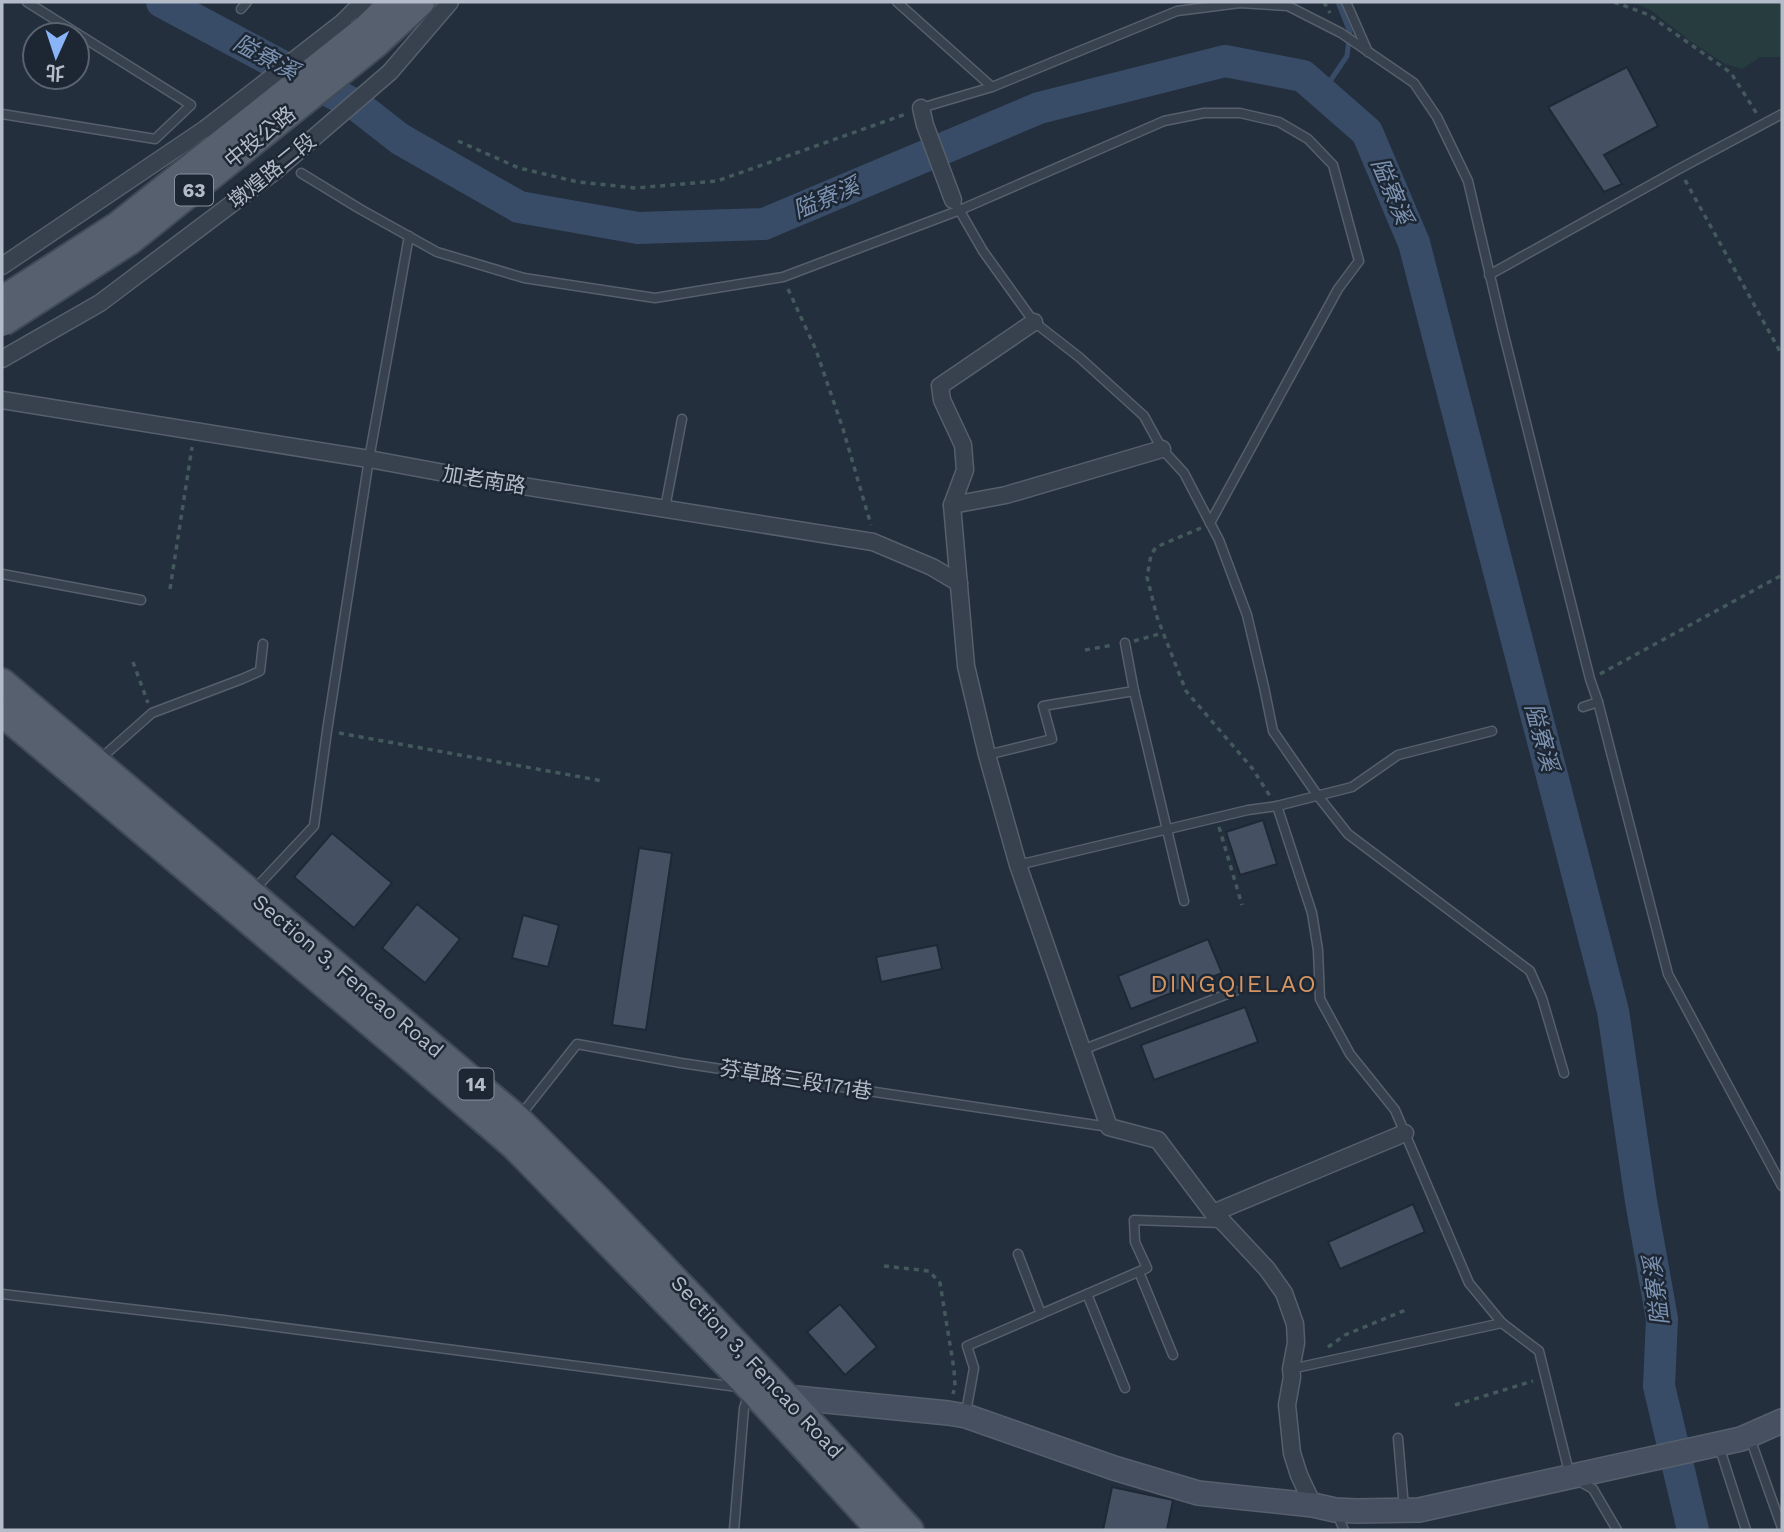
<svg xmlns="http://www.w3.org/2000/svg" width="1784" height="1532" viewBox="0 0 1784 1532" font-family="'Work Sans','Noto Sans TC',sans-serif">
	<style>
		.green { fill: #263c3f }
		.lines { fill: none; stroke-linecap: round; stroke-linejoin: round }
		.stream { stroke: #394c67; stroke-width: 5 }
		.river { stroke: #394c67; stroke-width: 32 }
		.building { fill: #455162; stroke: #1f2835; stroke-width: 2 }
		.lane-casing { stroke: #565f6c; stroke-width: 11 }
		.street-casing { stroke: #565f6c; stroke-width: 19 }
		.secondary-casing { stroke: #565f6c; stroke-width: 26 }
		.primary-casing { stroke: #414a57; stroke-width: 30 }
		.path { stroke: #44595c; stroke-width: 3.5; stroke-dasharray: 5 5; stroke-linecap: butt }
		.lane { stroke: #38414e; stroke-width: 8 }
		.street { stroke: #38414e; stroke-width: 16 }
		.secondary { stroke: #465061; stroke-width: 23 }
		.primary { stroke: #56606e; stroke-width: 26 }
		.street-bridge-casing { stroke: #565f6c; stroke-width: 19; stroke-linecap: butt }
		.primary-bridge-casing { stroke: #414a57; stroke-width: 30; stroke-linecap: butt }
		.street-bridge { stroke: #38414e; stroke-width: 16 }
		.primary-bridge { stroke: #56606e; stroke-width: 26 }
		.labels { text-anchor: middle; stroke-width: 5; stroke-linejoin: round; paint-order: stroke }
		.shield { fill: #1d2633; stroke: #878f9c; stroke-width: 2 }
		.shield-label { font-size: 19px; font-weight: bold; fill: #b4bcc9 }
		.street-label { font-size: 21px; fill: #b4bcc9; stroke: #1d2633 }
		.water-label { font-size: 23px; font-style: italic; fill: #7c92b1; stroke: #1d2633 }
		.quarter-label { font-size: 24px; letter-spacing: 2px; fill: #d59563; stroke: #1d2633 }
	</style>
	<rect width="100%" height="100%" fill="#242f3e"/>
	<path class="green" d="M1631,2h151v55h-22l-18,12 -17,-5 -32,-21 -44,-34z"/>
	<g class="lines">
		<path class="stream" d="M1322,93l25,-37 3,-24 -12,-30"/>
		<path class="river" d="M162,2l197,105 41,32 119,68 119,21 126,-4 275,-116 186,-47 78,15 64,56 47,111 199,768 28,190 21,118 -3,67 34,144"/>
	</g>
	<g class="building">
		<path d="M1627,67l31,59 -54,29 18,29 -18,8 -56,-85z"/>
		<path d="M1263,820l14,44 -37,11 -14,-43z"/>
		<path d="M332,833l60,50 -38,45 -60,-51z"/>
		<path d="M639,848l33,5 -26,177 -34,-5z"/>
		<path d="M417,904l43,35 -35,44 -43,-35z"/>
		<path d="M523,915l36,10 -11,42 -36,-9z"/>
		<path d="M1208,939l14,34 -91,36 -13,-33z"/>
		<path d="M937,945l5,24 -61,13 -5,-25z"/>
		<path d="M1245,1007l13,35 -104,38 -13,-35z"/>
		<path d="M1413,1204l12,28 -85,37 -12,-27z"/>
		<path d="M840,1304l37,43 -32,28 -38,-43z"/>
		<path d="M1112,1487l61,13 -6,30h-64z"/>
	</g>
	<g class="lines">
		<g class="lane-casing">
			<g id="lane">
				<path d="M897,2l95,85"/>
				<path d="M1346,2l22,50"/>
				<path d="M241,9l6,-7"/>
				<path d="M921,108l71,-21 185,-76 63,-8 48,3 53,27 73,50 23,34 31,64 35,150 87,348 8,23 70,272 114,212"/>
				<path d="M2,114l153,25 36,-34 -164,-103"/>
				<path d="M301,173l59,36 77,43 87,26 131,20 128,-21 177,-67 204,-89 40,-8h36l39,9 29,17 25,26 26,96 -21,28 -128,234"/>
				<path d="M957,206l26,45 51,71 45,35 65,59 18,33 22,24 35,67 28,75 17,72 9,44 45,65 30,38 182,137 12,27 22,75"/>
				<path d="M1489,275l190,-106 103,-55"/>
				<path d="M665,508l17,-89"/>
				<path d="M2,574l139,26"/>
				<path d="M1125,643l9,48 50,210"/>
				<path d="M1583,707l15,-5"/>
				<path d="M987,755l65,-16 -9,-33 91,-15"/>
				<path d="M99,760l53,-47 90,-34 18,-8 3,-27"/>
				<path d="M1277,806l35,107 6,37 2,49 30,55 45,56 74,173 33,40 37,28 31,125 23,13 24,41"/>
				<path d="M1018,865l230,-55 29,-4 75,-19 46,-32 94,-24"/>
				<path d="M253,891l61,-65 13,-95 42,-272 40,-223"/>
				<path d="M1082,1050l153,-59"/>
				<path d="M520,1116l57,-72 104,19 428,64"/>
				<path d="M1018,1254l23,60"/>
				<path d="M1139,1272l34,83"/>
				<path d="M2,1294l222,26 514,67"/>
				<path d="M1087,1294l38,94"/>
				<path d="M1291,1369l211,-46"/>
				<path d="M966,1412l8,-44 -7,-22 180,-78 -12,-26 -1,-22 88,3"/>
				<path d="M1398,1438l6,70"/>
				<path d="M1750,1438l32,90"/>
				<path d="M1719,1446l27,84"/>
				<path d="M1337,1514l7,16"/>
				<path d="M734,1530l10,-122 4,-12"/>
			</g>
		</g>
		<g class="street-casing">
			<g id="street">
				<path d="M343,22l20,-20"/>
				<path d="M390,72l60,-70"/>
				<path d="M921,108l4,17 28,75"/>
				<path d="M2,266l203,-137"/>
				<path d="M1034,322l-94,64 2,14 21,45 2,25 -13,35 14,161 21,89 31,110 91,262 49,13 55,73 12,11 42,45 17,24 11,31 1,19 -5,26 1,8 -5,28 5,48 7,22 14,30"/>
				<path d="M2,359l98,-56 174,-131"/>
				<path d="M2,400l367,59 97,18 407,65 59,25 27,16"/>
				<path d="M952,505l54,-10 156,-46"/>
				<path d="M1213,1213l192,-80"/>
			</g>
		</g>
		<g class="secondary-casing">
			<path id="secondary" d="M776,1395l10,2 162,16 18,3 148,52 84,25 115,12 22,5 22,1 62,-1 322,-71 41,-18"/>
		</g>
		<g class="primary-casing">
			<g id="primary">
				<path d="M365,29l28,-27"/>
				<path d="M377,43l44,-41"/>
				<path d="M2,682l516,437 80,80 174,182 138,149"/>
				<path d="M2,713l392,330 120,103 237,243 129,141"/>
			</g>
		</g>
		<g class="path">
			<path d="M1324,2l6,11"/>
			<path d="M1614,2l35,13 82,58 26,41"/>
			<path d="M458,141l61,27 59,14 58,6 81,-7 189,-67"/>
			<path d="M1685,180l97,175"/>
			<path d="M788,289l28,61 27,79 28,96"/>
			<path d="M1201,528l-45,19 -5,8 -4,22 10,40 29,74 66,77 18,28"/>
			<path d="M170,589l22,-142"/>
			<path d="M1134,641l29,-8"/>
			<path d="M1085,650l28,-5"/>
			<path d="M133,662l15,41"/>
			<path d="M1600,674l182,-99"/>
			<path d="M339,733l264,48"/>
			<path d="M1219,827l23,78"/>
			<path d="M884,1266l45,5 11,12 14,86 1,17 -2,8"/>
			<path d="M1328,1347l17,-12 63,-26"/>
			<path d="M1455,1405l78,-24"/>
		</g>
		<use href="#lane" class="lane"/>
		<use href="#street" class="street"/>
		<use href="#secondary" class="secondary"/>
		<use href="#primary" class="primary"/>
		<g class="street-bridge-casing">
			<g id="street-bridge">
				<path d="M205,129l138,-107"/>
				<path d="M274,172l116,-100"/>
			</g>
		</g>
		<g class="primary-bridge-casing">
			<g id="primary-bridge">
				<path d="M2,300l116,-75 247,-196"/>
				<path d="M2,323l128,-82 247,-198"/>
			</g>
		</g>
		<use href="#street-bridge" class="street-bridge"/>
		<use href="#primary-bridge" class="primary-bridge"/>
	</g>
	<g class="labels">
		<g class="shield">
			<rect x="175" y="174.5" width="38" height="31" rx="5"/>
			<rect x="458.5" y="1068.5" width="35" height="31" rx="5"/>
		</g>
		<g class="shield-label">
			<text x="194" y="197">63</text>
			<text x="476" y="1091">14</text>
		</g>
		<g class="street-label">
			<text transform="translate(260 137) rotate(-39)" y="7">中投公路</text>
			<text transform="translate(272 171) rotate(-39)" y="7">墩煌路二段</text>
			<text transform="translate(484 480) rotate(9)" y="7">加老南路</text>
			<text transform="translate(348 976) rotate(40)" y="7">Section 3, Fencao Road</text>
			<text transform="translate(796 1080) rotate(9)" y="7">芬草路三段171巷</text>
			<text transform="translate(757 1367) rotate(47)" y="7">Section 3, Fencao Road</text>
		</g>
		<g class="water-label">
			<text transform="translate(266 57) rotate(28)" y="8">隘寮溪</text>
			<text transform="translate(1392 191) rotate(67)" y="8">隘寮溪</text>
			<text transform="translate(826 198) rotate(-23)" y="8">隘寮溪</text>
			<text transform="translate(1542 737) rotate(75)" y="8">隘寮溪</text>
			<text transform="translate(1656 1291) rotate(-97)" y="8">隘寮溪</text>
		</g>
		<g class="quarter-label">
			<text x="1234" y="992">DINGQIELAO</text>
		</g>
	</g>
	<rect width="1784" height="1532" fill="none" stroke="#b4bcc9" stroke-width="7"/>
	<g transform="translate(56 56) rotate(183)"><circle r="33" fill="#1d2633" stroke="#59626f" stroke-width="2"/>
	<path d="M0-5L12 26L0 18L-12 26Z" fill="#8ab4f8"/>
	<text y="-10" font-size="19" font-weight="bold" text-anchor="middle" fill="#b4bcc9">北</text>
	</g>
</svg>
